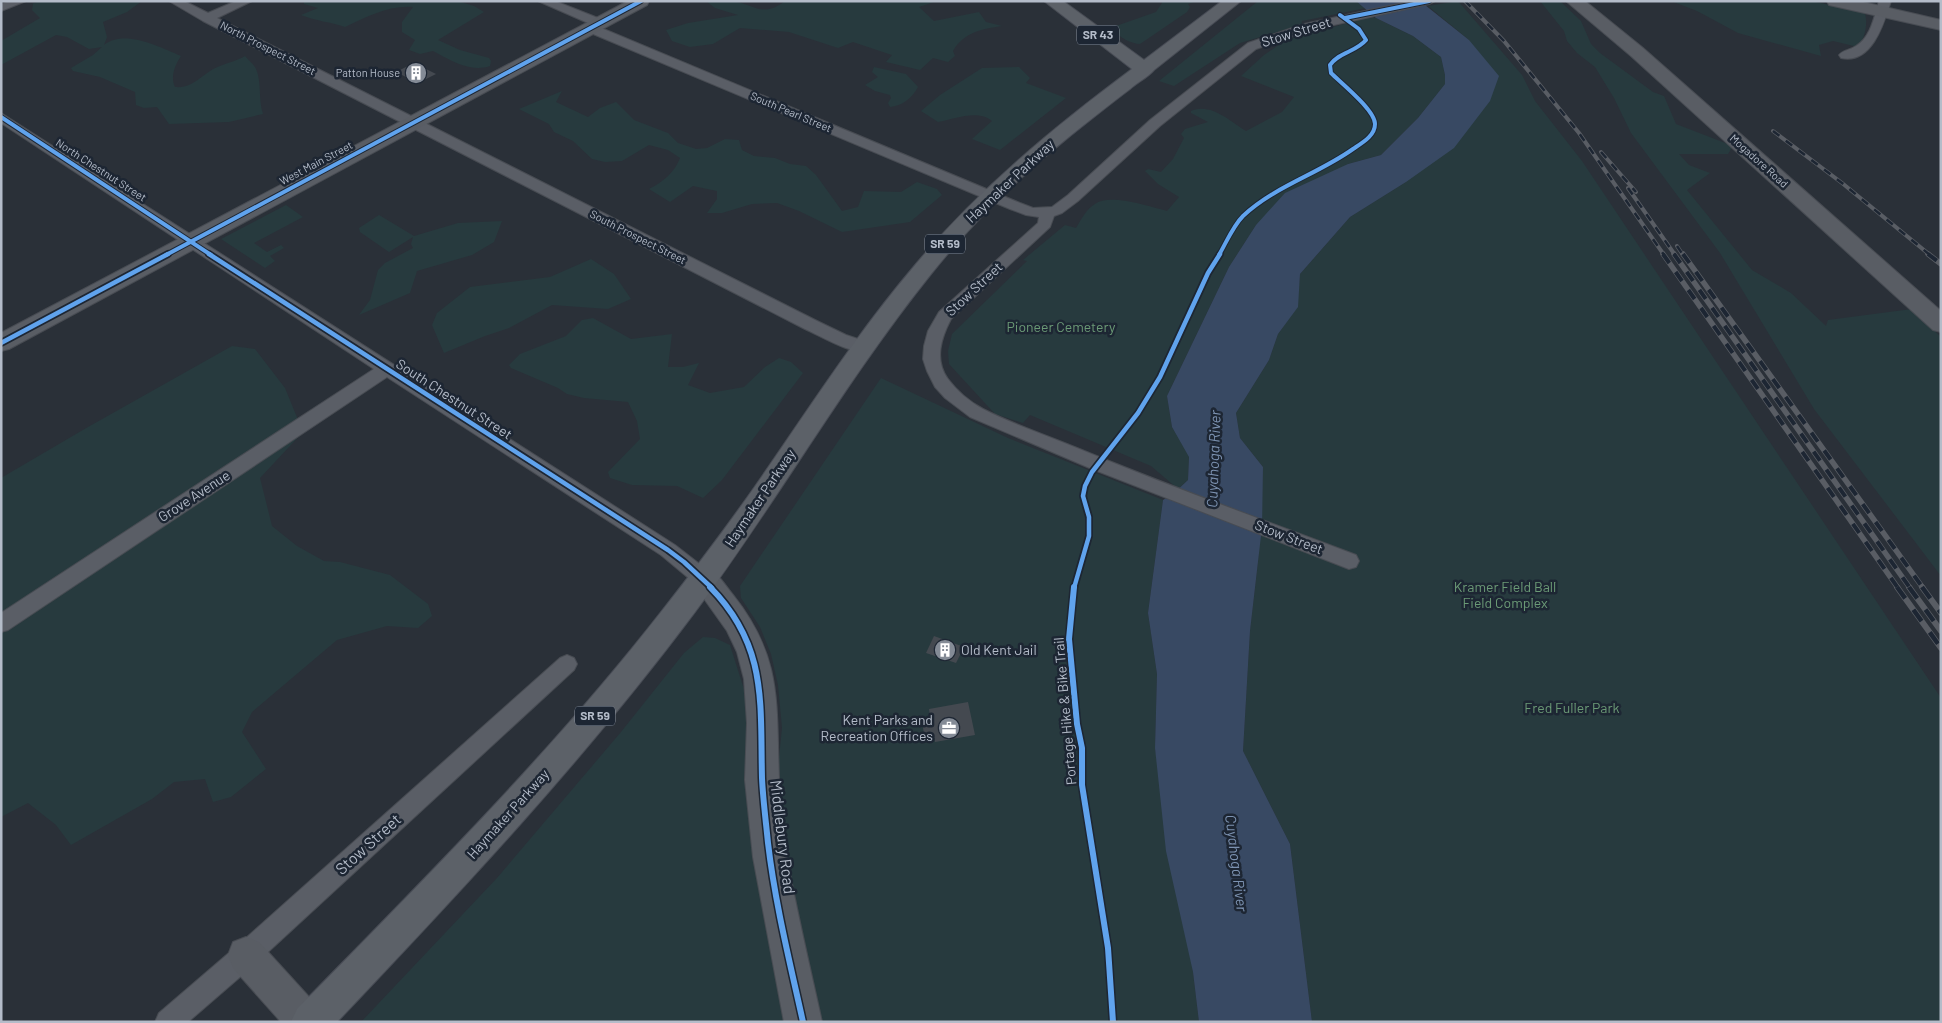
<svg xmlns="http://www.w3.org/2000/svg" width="1942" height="1023" viewBox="0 0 1942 1023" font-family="Barlow,sans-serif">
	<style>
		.green { fill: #273a3e }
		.water { fill: #384963 }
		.building { fill: #444950 }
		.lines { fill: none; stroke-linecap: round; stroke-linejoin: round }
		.street-casing { stroke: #484c53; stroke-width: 2 }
		.secondary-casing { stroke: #484c53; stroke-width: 2 }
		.primary-casing { stroke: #484c55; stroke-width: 2 }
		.street { fill: #5a5e66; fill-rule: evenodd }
		.secondary { fill: #595d64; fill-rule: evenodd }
		.primary { fill: #5c6168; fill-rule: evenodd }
		.rail-far2-casing { stroke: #595d64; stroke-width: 4 }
		.rail-far1-casing { stroke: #595d64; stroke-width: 5.5 }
		.rail-casing { stroke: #595d64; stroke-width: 6 }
		.rail-far2 { stroke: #1d2633; stroke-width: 2.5; stroke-dasharray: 8; stroke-linecap: butt }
		.rail-far1 { stroke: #1d2633; stroke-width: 4; stroke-dasharray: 11; stroke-linecap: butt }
		.rail { stroke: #1d2633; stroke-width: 4.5; stroke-dasharray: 14; stroke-linecap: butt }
		.cycleway-far2-casing { stroke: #1d2633; stroke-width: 6 }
		.cycleway-far1-casing { stroke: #1d2633; stroke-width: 8 }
		.cycleway-casing { stroke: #1d2633; stroke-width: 9 }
		.cycleway-far2 { stroke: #60a3ed; stroke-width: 4 }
		.cycleway-far1 { stroke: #60a3ed; stroke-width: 4.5 }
		.cycleway { stroke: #60a3ed; stroke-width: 6 }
		.labels { text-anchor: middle; stroke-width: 5; stroke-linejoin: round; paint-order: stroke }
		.far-street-label { font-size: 11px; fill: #b4bcc9; stroke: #1d2633 }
		.far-poi-label { font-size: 11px; fill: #b4bcc9; stroke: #1d2633; text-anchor: end }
		.shield { fill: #1d2633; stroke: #878f9c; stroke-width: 1 }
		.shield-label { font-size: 12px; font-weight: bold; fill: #b4bcc9 }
		.street-label { font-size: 14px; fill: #b4bcc9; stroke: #1d2633 }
		.park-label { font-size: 14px; fill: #6b9a76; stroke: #1d2633 }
		.poi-label { font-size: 14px; fill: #b4bcc9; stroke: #1d2633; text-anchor: start }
		.water-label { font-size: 15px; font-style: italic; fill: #7c92b1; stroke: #1d2633 }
		.near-street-label { font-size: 16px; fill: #b4bcc9; stroke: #1d2633 }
	</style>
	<rect width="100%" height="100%" fill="#2a3038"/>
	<g class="green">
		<path d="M39,1h103l-15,11 -24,10 4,15 -3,8c21,-16 55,2 77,11 -6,9 -11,21 -6,31 19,2 28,-15 45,-21 9,-4 17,-5 25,-10 3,4 9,8 11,13 6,14 2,30 7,45l-34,8 -60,2 -12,-17 -13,1 -8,-3 -1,-13 -35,-15 -27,-6 -2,-3 22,-13 9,-8 -13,2 -22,-12 -11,-2 -55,30v-24l39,-23 -8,-8 1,-6 -4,1z"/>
		<path d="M304,1h154l16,5 10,6 -46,28 22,10 29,8 2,3 -1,5c-20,7 -40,-6 -57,-15l-13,3 -11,-4 6,-10 -13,-8v-10l11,-15c-24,-2 -47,10 -68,20 -15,-5 -29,-6 -44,-12l17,-7 -14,-4z"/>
		<path d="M706,1c8,0 19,-1 27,0 22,4 30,17 52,0h152l-18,6 15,14 45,-9 7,10 16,4c-20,3 -38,6 -49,25l2,5 -7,6 -15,-4 -13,12 -34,-8 6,-7 -39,-13 -15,6 -49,-16 -49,-4 -27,16 -23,3 -18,-6 -6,-11 22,-7 50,-8 -23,-7z"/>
		<path d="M1161,1h36l-9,3 2,3 -3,5 -47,32c-8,0 -22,-7 -26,-14l2,-4 40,-14 6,-9z"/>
		<path d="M1258,1h98l10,7 -64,13 -1,4 -61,18 -66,43 -15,-5z"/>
		<path d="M1458,1l64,74 13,26 47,60 359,537v324h-629l-22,-178 -47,-93 7,-120 8,-69 5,-95 -23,-29 -4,-25 33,-53 9,-26 19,-27 3,-33 50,-57 56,-35 63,-142 -41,-34z"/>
		<path d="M1540,1h20l21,20 10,23 9,9 53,39 11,4 12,28 57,22 -5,8h-49l10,11 21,8 -23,17 65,80 39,23 35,33 2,-6 84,-11 29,28v239l-127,-167 -94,-156 -89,-120 -17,-35 -19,-31 -18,-14 -10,-12 -3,-10z"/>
		<path d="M1671,1h141l53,12c3,11 0,25 -7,34l-25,-6 -14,4 2,11 -83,-23 -41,-22z"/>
		<path d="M1369,17l7,1 37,18 28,21 4,18v9l-27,34 -37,37 -33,9 -92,61 -27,42 -62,129 5,31 17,29 -1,24 -10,9 -27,-23 -121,-51 -7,8 -28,-9 -46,-50 -1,-13 4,-17 75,-73 -4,-1 42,-35 11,3c5,-8 10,-19 19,-24 15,-11 55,3 72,7l12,-14 -21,-13 -13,-13 3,-2 13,3 12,-13 11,-21 -3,-4 4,-5 23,-7 -17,-9v-2c19,-9 39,10 55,20l36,-19 12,-15 -53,-21 23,-21 22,-15z"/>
		<path d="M874,67l32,7 12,13c-6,11 -16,19 -28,20l-2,-4 3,-5 -1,-3 -15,-4 -10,-6 13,-8 -6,-5z"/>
		<path d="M1019,67l11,11 -4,5 40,15 -66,52 -28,-11 20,-18c-14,-12 -38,-2 -54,1l-17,-11 19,-16 42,-27z"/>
		<path d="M562,91l-6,11 32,15 12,-9 16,-6 18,18 34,13 10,10 18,6 11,-1 18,-9 14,1 3,10 12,6 21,2 15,6 16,2 10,9 26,36 16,-4 6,-16 37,1 16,-10 20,7 5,6 -32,27 -68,10 -43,-21 -22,-8 -25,1 -30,9h-15l10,-14v-8l-24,-5 -23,16 -21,-13c14,-7 26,-17 31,-31l-12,-8 -19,-5 -27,16 -17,1 -13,-3 -19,-18 -19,-9 -5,-8 -30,-15z"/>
		<path d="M286,205l17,12 -49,26 13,9 14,-7 3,3 -14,8 5,5 -10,7 -44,-29z"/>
		<path d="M379,215l35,21 44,-13 44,-2 -8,21 -22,13 -55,16 -7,22 -51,22 11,-15 8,-30 7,-7 28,-15 -2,-4 2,-7 -24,15 -29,-20 -1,-4z"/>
		<path d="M591,259l23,15 17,25 -23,10 -56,-4 -43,23 -24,8 -41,17 -12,-28 5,-12 33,-26 80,-10z"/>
		<path d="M593,318l38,21 41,-5 -4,33h15l16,-4 -11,22 22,8 34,-6 21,-20 14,-9 12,4 12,11 -81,107 -19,18 -26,-12 -45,-1 -22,-7 -2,-6 32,-33 -3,-18 -9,-19 -44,-4 -17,-4 -9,-6 -47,-20 -2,-3 11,-11 46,-18 16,-16z"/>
		<path d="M232,346l23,3 30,39 18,44 -43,46 12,48 25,20 27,15 16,1 50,13 38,29 4,12 -14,12 -31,-2 -50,14 -85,72 -10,20 24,37 -35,28 -18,5 -8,-23 -31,3 -22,17 -81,46 -15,-20 -28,-22 -27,14v-339l87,-51z"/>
		<path d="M881,378l127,60 155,62 -15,113 9,61 -2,74 38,224 6,50h-382l-42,-225 7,-69 -4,-43 -7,-31 -11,-27 -19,-29 -1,-12z"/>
		<path d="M703,637l12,1 15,7 18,57 42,320h-429l136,-144 124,-146 63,-79z"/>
	</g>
	<path class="water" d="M1356,1h64l49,39 30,36 -9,25 -36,47 -48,34 -56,35 -50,57 -2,33 -20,27 -9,26 -33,53 4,25 23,29 -1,60 -12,104 -7,120 47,93 22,178h-113l-6,-50 -27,-121 -11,-103 2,-74 -9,-61 15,-113 10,-6 15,-14 1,-23 -17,-30 -5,-31 62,-129 27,-42 29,-32 63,-29 33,-9 37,-37 27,-34v-9l-4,-18 -28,-21 -37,-18z"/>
	<g class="building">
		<path d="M414,63l22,11 -18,9 -22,-11z"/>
		<path d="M934,636l30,11 -8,16 -30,-10z"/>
		<path d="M968,702l7,33 -40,7 -1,-5 -9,1 -4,-20 9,-2 -1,-7z"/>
	</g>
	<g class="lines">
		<g class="street-casing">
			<g id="street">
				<path d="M9,1h17l-25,10v-7z"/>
				<path d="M169,1h15l24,12 28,-12h16l-35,17 600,303 29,14 24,8 2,4 -2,4c-17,5 -49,-15 -65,-22l-602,-308z"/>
				<path d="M538,1h17l48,19 2,3 -2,3h-8z"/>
				<path d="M1412,1h23l-6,3 -118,26 -55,19 -96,77 -82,75 -16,12 -8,3 -4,11 -99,92c-10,19 -17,41 -3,60 9,12 22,23 35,30 29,15 63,26 94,39 92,38 186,72 279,107l3,6 -3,6 -7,2 -257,-100 -122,-52 -25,-19 -10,-11 -8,-16 -4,-12 1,-13 4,-15 11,-19 99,-89 1,-6 -13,-2 -16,-6 -424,-178 -2,-3 2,-3h8l426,178 13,5 19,-1 16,-12 82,-75 98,-77 56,-19z"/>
				<path d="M1879,1h12c-7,22 -19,64 -50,57l-2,-3c4,-5 11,-5 17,-9 15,-9 18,-29 23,-45z"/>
				<path d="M1,113l674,432 36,28 3,6 -3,6 -7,2 -7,-2 -36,-30 -274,-178 -379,253 -7,2v-19l373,-244 -373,-246z"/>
				<path d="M567,655l7,3 3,6 -3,6 -319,294 -67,58h-33l4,-9 78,-67 323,-288z"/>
			</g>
		</g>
		<g class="secondary-casing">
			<g id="secondary">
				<path d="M628,1h21l-2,4 -638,344 -8,2v-18z"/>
				<path d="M1566,1h19l58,47 298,263v21l-8,-2 -302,-274z"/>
				<path d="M1827,1h32l82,19v10l-112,-25z"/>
				<path d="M704,567c14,5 20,17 29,28 50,63 43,108 46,183 0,26 4,54 8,80 10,55 23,109 35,164h-38l-31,-165 -8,-77 2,-57 -3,-44 -7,-27 -10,-21 -37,-52 4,-8z"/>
				<path d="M246,937l13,5 61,67 6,13h-45l-48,-54 -5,-13 5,-13z"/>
			</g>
		</g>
		<g class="primary-casing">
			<path id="primary" d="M1044,1h19l81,59 78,-59h19l-87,69c-6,7 -16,12 -24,19 -20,15 -40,31 -60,47 -51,41 -98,87 -139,138 -86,107 -154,228 -236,338 -109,146 -233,278 -358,410h-46l6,-13c126,-129 253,-255 364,-397 33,-42 65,-84 95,-127 52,-75 101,-152 160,-221 63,-75 138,-137 216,-195z"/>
		</g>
		<use href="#street" class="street"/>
		<use href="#secondary" class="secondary"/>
		<use href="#primary" class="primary"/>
		<g class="rail-far2-casing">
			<g id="rail-far2">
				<path d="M1465,1l39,40 75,92 85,122"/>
				<path d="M1773,131l69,52 88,72"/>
				<path d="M1601,152l35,40"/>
				<path d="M1628,188l47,67"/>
				<path d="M1677,246l6,9"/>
			</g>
		</g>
		<g class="rail-far1-casing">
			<g id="rail-far1">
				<path d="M1663,254l235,334"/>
				<path d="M1674,254l236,334"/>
				<path d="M1683,254l240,334"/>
				<path d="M1928,254l13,10"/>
			</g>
		</g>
		<g class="rail-casing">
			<g id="rail">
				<path d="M1897,587l44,61"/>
				<path d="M1909,587l32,44"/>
				<path d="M1922,587l19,26"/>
			</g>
		</g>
		<use href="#rail-far2" class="rail-far2"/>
		<use href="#rail-far1" class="rail-far1"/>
		<use href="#rail" class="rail"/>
		<g class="cycleway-far2-casing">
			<g id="cycleway-far2">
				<path d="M1345,18l84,-17"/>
				<path d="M1,117l210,138"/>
				<path d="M166,255l475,-254"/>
				<path d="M1219,255c7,-12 14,-29 24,-39 32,-30 75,-42 110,-67 9,-6 22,-13 22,-25 0,-14 -34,-41 -44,-51l-1,-8c9,-13 26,-13 36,-25l-7,-11 -19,-14"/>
			</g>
		</g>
		<g class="cycleway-far1-casing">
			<g id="cycleway-far1">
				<path d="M209,254l459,296 16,12 28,26"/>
				<path d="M1,343l167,-89"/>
				<path d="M1074,588l15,-52v-19l-6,-21 2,-10 7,-14 46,-59 22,-36 48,-104 12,-19"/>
			</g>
		</g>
		<g class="cycleway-casing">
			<g id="cycleway">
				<path d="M710,587c58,59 50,116 52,191 1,22 4,44 6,65 7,60 22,120 35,179"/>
				<path d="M1074,587l-5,52 8,85 5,24v37l26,163 5,74"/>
			</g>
		</g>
		<use href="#cycleway-far2" class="cycleway-far2"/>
		<use href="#cycleway-far1" class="cycleway-far1"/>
		<use href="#cycleway" class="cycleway"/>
	</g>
	<defs>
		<g id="building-disc" transform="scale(1.125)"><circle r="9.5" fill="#848b96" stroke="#1d2633"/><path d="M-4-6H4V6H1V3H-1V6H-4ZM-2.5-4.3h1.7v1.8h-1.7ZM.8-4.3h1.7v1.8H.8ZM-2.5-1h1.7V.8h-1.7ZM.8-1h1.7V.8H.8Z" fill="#fff"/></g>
		<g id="office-disc" transform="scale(1.125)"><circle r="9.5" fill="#848b96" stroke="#1d2633"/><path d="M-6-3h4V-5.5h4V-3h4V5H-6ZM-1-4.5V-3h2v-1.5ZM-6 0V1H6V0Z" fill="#fff"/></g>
	</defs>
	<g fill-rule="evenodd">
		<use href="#building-disc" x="416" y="73"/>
		<use href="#building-disc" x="945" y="650"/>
		<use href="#office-disc" x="949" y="728"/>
	</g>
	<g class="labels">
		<g class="far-street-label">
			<text transform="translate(268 48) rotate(27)" y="4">North Prospect Street</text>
			<text transform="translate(791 112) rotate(23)" y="4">South Pearl Street</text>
			<text transform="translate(1759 161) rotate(42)" y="4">Mogadore Road</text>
			<text transform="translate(316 163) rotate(-28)" y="4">West Main Street</text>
			<text transform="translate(101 170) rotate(33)" y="4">North Chestnut Street</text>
			<text transform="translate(638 237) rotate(27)" y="4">South Prospect Street</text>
		</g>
		<g class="far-poi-label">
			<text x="400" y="77">Patton House</text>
		</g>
		<g class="shield">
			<rect x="1077" y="25.5" width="42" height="19" rx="4"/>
			<rect x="925" y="234.5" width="40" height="19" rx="4"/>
			<rect x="575" y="706.5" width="40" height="19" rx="4"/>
		</g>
		<g class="shield-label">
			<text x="1098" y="39">SR 43</text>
			<text x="945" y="248">SR 59</text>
			<text x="595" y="720">SR 59</text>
		</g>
		<g class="street-label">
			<text transform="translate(1296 32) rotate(-17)" y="5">Stow Street</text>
			<text transform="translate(1010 181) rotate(-43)" y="5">Haymaker Parkway</text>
			<text transform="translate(974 289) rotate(-43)" y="5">Stow Street</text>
			<text transform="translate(454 399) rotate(33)" y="5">South Chestnut Street</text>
			<text transform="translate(194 496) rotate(-33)" y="5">Grove Avenue</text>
			<text transform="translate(760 498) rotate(-56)" y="5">Haymaker Parkway</text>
			<text transform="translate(1289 537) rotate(21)" y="5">Stow Street</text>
			<text transform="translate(1065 711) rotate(-95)" y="5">Portage Hike &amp; Bike Trail</text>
			<text transform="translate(508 814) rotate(-48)" y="5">Haymaker Parkway</text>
		</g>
		<g class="park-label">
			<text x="1061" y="332">Pioneer Cemetery</text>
			<text x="1505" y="592">Kramer Field Ball<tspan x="1505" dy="16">Field Complex</tspan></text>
			<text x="1572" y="713">Fred Fuller Park</text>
		</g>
		<g class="poi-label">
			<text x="961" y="655">Old Kent Jail</text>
			<text x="933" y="725" text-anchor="end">Kent Parks and<tspan x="933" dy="16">Recreation Offices</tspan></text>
		</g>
		<g class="water-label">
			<text transform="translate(1214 459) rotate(-88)" y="5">Cuyahoga River</text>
			<text transform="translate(1236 863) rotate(83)" y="5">Cuyahoga River</text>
		</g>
		<g class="near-street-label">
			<text transform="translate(783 837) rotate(83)" y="6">Middlebury Road</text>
			<text transform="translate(368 844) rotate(-42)" y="6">Stow Street</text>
		</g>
	</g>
	<rect width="1942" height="1023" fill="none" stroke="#b4bcc9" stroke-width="5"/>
</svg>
